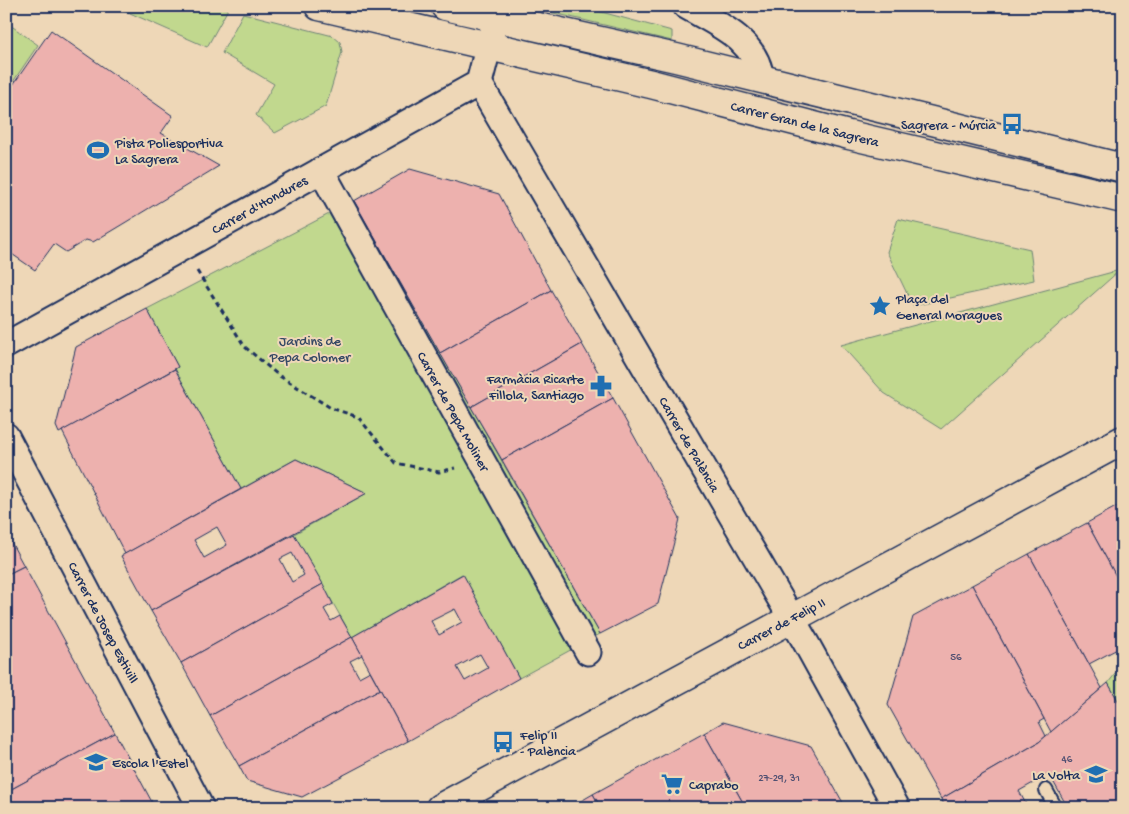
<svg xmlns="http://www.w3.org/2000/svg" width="1129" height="814" viewBox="0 0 1129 814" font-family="'Gochi Hand',sans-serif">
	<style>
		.green { fill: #c1d88e; stroke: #6e8476 }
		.building { fill: #edb1ae; stroke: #1b2f5e; fill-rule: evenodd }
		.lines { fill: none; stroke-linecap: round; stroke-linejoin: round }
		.lane-casing { stroke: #1b2f5e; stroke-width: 16 }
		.street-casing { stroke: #1b2f5e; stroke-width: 29 }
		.secondary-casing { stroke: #1b2f5e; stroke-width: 31 }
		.path { stroke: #1b2f5e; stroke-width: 3; stroke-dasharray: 5 4; stroke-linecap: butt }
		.lane { stroke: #eed7b7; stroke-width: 12 }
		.street { stroke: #eed7b7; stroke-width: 25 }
		.secondary { stroke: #eed7b7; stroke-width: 28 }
		.labels { text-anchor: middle; stroke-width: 4; stroke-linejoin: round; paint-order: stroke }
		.number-label { font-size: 11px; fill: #505072 }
		.street-label { font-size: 14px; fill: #1b2f5e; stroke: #eed7b7 }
		.poi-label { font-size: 14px; fill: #1b2f5e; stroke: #eed7b7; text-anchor: start }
		.park-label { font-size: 14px; fill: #344865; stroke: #eed7b7 }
	</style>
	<rect width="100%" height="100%" fill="#eed7b7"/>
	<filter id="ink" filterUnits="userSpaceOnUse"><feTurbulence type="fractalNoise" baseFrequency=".02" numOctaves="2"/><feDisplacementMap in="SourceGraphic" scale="10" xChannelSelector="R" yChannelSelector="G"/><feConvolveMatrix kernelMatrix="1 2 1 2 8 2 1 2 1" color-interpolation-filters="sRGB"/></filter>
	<g filter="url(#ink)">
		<g class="green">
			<path d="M114,6h99l15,3 -21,38z"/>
			<path d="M524,6h55l93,25v10z"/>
			<path d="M243,13l90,23 7,6 2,10 -16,54 -51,27 -19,-18 18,-31 -52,-31z"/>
			<path d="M6,22l32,23 -32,47z"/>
			<path d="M354,201l246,433 -81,44 -57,-104 -110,63 -58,-103 73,-41 -71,-34 -55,30 -66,-120 3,-2 -31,-58z"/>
			<path d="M898,219l132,30 4,31 -121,26 -26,-54z"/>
			<path d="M1120,270l-179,159 -57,-36 -43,-48z"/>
			<path d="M1123,664v45l-15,-26z"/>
		</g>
		<g class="building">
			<path d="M51,30l122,86 -12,17 58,33 -126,76 -7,-2 -20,12 -12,-8 -19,26 -29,-20v-155z"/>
			<path d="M410,169l89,25 52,96 -111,63 -86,-152z"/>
			<path d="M551,290l31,54 -111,63 -31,-54z"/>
			<path d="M147,309l31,58 -119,66 -3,-7 20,-79z"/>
			<path d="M582,344l31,54 -111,62 -31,-53z"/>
			<path d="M175,369l66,120 -116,65 -63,-123z"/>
			<path d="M613,398l67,121 -22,85 -58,30 -98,-174z"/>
			<path d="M296,459l71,34 -216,118 -30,-55zM217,527l10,18 -23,13 -10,-18z"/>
			<path d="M1123,503v86l-36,-66z"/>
			<path d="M1087,523l36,66v57l-34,18 -60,-110z"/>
			<path d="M6,533l18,33 -18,9z"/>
			<path d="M294,534l29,50 -142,79 -30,-52zM292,553l12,22 -12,7 -12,-23z"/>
			<path d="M1029,554l73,134 -51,44 -79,-147z"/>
			<path d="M24,566l91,167 -109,59v-217z"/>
			<path d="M463,574l56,104 -111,63 -56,-104zM455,609l7,13 -23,13 -8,-14zM480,654l8,14 -23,13 -8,-14z"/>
			<path d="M323,584l10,20 -9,5 7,12 9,-5 12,21 -142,79 -29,-53z"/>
			<path d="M972,585l72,134 -5,3 7,14 -7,6 -98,57 -53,-94 25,-88z"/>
			<path d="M352,637l10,18 -12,6 9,16 11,-6 10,18 -141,77 -29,-50z"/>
			<path d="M1108,683l15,26v99h-55l-19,-34 -30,17 9,17h-82l-5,-9 98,-57z"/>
			<path d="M380,689l28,52 -106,56 -55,-16 -8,-15z"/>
			<path d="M723,722l88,24 35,62h-100l-42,-75z"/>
			<path d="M115,733l38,71v4h-147v-16z"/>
			<path d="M704,733l42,75h-145l-8,-14z"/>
			<path d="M593,794l8,14h-32z"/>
		</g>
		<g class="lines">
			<g class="lane-casing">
				<path id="lane" d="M1046,790l10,18"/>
			</g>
			<g class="street-casing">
				<g id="street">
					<path d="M686,6c31,18 71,34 75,73"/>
					<path d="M479,83l327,560 91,165"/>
					<path d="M321,170l267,482"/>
					<path d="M6,345l473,-262 15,-58"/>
					<path d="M6,436l195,372"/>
				</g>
			</g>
			<g class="secondary-casing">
				<g id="secondary">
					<path d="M319,6l332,78 198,51 274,64"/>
					<path d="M445,6l231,52 447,110"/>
					<path d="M440,808l683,-368"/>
				</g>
			</g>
			<path class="path" d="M197,271l48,76 33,28 53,33 27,9 38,46 43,9 16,-4"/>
			<use href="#lane" class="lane"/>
			<use href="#street" class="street"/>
			<use href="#secondary" class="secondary"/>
		</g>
	</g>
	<defs>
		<g id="bus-bare" transform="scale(1.725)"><path d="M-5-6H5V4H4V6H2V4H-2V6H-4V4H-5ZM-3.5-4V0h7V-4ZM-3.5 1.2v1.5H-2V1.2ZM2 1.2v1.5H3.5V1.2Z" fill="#1f6fb2" stroke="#eed7b7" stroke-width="2.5" paint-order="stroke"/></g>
		<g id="stadium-bare" transform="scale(1.725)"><path d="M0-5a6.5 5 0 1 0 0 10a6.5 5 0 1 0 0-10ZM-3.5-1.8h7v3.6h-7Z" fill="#1f6fb2" stroke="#eed7b7" stroke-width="2.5" paint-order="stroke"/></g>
		<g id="sight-bare" transform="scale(1.725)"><path d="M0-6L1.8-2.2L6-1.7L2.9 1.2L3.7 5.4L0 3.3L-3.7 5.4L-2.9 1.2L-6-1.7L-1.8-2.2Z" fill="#1f6fb2" stroke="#eed7b7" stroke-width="2.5" paint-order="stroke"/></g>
		<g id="pharmacy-bare" transform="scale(1.725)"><path d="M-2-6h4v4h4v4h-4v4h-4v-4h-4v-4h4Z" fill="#1f6fb2" stroke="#eed7b7" stroke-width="2.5" paint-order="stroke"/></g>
		<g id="school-bare" transform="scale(1.725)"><path d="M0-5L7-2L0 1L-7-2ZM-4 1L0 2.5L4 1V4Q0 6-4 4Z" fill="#1f6fb2" stroke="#eed7b7" stroke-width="2.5" paint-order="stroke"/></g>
		<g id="university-bare" transform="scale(1.725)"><path d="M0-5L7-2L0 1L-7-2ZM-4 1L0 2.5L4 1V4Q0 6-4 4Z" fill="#1f6fb2" stroke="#eed7b7" stroke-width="2.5" paint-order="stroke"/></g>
		<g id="supermarket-bare" transform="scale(1.725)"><path d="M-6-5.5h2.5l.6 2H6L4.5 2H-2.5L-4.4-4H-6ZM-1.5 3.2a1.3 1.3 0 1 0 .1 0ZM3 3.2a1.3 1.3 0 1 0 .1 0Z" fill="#1f6fb2" stroke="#eed7b7" stroke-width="2.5" paint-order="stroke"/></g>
	</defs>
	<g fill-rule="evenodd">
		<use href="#bus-bare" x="1012" y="124"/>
		<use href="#stadium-bare" x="98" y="150"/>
		<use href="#sight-bare" x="880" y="306"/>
		<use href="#pharmacy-bare" x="601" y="386"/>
		<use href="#bus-bare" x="503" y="742"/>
		<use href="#school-bare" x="96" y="762"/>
		<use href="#university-bare" x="1096" y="774"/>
		<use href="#supermarket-bare" x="672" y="784"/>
	</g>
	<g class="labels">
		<g class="number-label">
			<text x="956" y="660">56</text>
			<text x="1067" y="762">46</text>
			<text x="779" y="781">27-29, 31</text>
		</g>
		<g class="street-label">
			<text transform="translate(805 123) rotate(14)" y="5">Carrer Gran de la Sagrera</text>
			<text transform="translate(259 204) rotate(-29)" y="5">Carrer d'Hondures</text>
			<text transform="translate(454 411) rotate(61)" y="5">Carrer de Pepa Moliner</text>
			<text transform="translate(690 444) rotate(60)" y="5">Carrer de Palència</text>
			<text transform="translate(104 622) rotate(62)" y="5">Carrer de Josep Estivill</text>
			<text transform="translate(781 623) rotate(-28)" y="5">Carrer de Felip II</text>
		</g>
		<g class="poi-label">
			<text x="996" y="129" text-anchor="end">Sagrera - Múrcia</text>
			<text x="115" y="147">Pista Poliesportiva<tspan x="115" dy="16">La Sagrera</tspan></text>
			<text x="896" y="303">Plaça del<tspan x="896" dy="16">General Moragues</tspan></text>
			<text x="584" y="383" text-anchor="end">Farmàcia Ricarte<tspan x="584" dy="16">Fillola, Santiago</tspan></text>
			<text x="520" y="739">Felip II<tspan x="520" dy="16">- Palència</tspan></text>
			<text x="112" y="767">Escola l'Estel</text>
			<text x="1080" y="779" text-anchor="end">La Volta</text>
			<text x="689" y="789">Caprabo</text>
		</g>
		<g class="park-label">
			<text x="310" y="345">Jardins de<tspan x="310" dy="16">Pepa Colomer</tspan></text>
		</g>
	</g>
	<rect width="1129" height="814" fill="none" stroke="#eed7b7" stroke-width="25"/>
	<rect x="12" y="12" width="1104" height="789" fill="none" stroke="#1b2f5e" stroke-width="2" filter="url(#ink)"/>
</svg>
